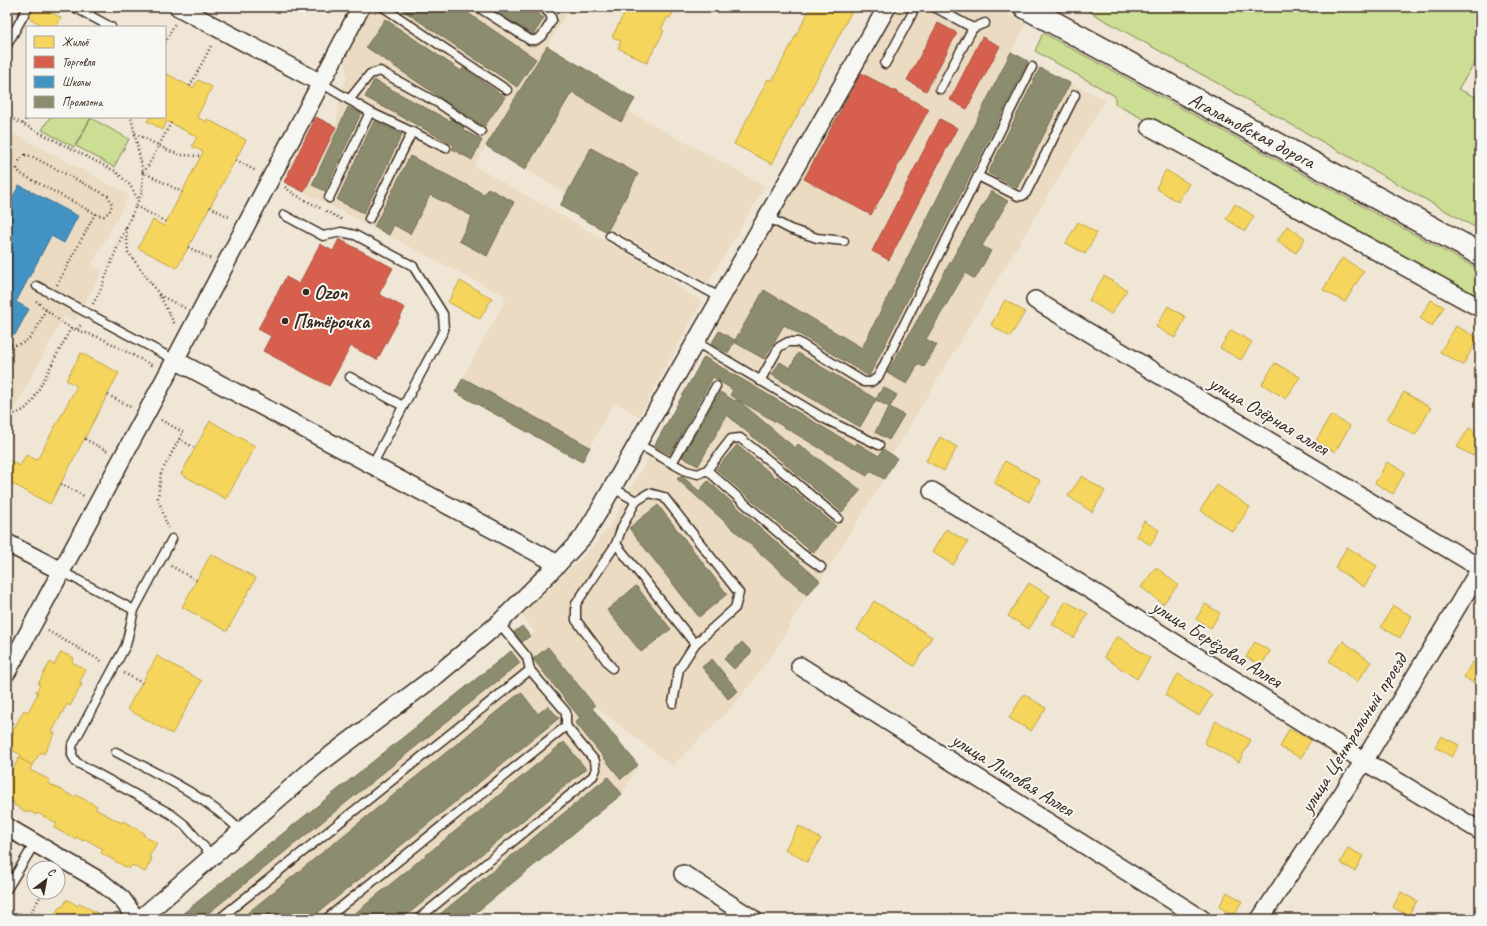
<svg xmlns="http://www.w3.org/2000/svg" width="1487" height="926" viewBox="0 0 1487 926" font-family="Caveat,sans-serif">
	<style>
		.built { fill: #eadbc2 }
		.green { fill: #cbde93; stroke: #838458 }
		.homes { fill: #f6d55c; stroke: #bea249 }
		.shops { fill: #d6604d; stroke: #a8503f }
		.schools { fill: #4393c3; stroke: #417492 }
		.industry { fill: #8c8c6e; stroke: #746f56 }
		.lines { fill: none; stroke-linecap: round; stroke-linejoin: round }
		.service-casing { stroke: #3b2a1e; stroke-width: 11 }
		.minor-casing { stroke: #3b2a1e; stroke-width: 20 }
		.secondary-casing { stroke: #3b2a1e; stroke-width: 25 }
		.path { stroke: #3b2a1e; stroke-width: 2.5; stroke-dasharray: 1 3; stroke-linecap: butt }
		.service { stroke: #f6f6f2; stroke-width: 8 }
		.minor { stroke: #f6f6f2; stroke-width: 17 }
		.secondary { stroke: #f6f6f2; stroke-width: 22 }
		.poi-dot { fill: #3b2a1e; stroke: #f6f6f2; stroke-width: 1.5 }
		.labels { text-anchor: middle; stroke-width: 4; stroke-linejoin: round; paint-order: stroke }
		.street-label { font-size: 20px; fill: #3b2a1e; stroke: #f6f6f2 }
		.poi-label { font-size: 20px; font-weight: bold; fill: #3b2a1e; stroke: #f6f6f2; text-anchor: start }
	</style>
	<rect width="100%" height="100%" fill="#efe6d6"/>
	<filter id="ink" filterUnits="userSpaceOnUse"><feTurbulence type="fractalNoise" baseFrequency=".025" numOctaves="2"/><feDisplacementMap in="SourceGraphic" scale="8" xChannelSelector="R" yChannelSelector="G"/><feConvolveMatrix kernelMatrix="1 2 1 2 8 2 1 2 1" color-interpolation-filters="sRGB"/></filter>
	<g filter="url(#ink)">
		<g class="built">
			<path d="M373,7h197l-23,39 88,53 -7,12 137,75 -57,97 -99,-55 -2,4 -47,-26 6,-13 -80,-47 -12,20 197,112 7,9 24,15 -63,114 -25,-14 -32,60 -127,-70 52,-95 -203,-105 32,-65 5,-37 6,-11 -2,-21z"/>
			<path d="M897,7h98l31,17 -15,28 29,16 65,32 -213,355 5,3 -13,21 -64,102 -13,14 -31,54 -40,54 -64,63 -77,-60 -3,3 46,56 -16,29 -154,125h-292l359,-287 -14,-18 66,-61 23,-27 109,-195 -5,-3z"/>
			<path d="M7,130l122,65 -37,70 10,6 -27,50 -11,-5 -49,92 -8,-5z"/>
		</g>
		<g class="green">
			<path d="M1081,7h399v48l-22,34 22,10v131z"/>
			<path d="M1043,33l437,237v27l-365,-193v-8l-80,-45z"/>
			<path d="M50,117h41l-17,30 -32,-17z"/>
			<path d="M91,118l38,21 -15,28 -38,-21z"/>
		</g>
		<g class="homes">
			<path d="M35,7h7l19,11 -5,9h-11l-16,-9z"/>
			<path d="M631,7h45l-6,11 -2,-1 -7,12 3,2 -17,32 -29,-15 3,-7 -9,-4 13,-25 3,2z"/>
			<path d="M811,7h43l-82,157 -38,-20 34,-65 4,2z"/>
			<path d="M165,73l28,15 5,-8 14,7 -15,30 9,5 1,-3 39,21 -69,128 -39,-20 15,-28 11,6 39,-74 -11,-6 5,-9 -30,-16 -4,9 -16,-9 3,-4h15z"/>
			<path d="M1166,170l23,14 -11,18 -22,-14z"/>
			<path d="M1235,204l19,12 -9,15 -19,-12z"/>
			<path d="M1078,222l19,11 -12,21 -19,-11z"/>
			<path d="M1287,226l18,12 -9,15 -19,-12z"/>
			<path d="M1342,258l22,13 -19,31 -22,-12z"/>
			<path d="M1104,276l23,14 -16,24 -22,-14z"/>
			<path d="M460,281l32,17 -12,21 -32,-17z"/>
			<path d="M1005,300l20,12 -15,25 -19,-12z"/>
			<path d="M1431,300l13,7 -12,19 -12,-8z"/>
			<path d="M1168,306l18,11 -11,21 -19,-11z"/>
			<path d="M1456,326l22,12 -15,27 -23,-13z"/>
			<path d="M1231,330l21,12 -11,18 -21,-12z"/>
			<path d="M81,353l38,20 -69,131 -39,-21 1,-2 -5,-3v-19l13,7 6,-11 11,5 40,-74 -11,-6z"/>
			<path d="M1275,363l25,14 -14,22 -24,-15z"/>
			<path d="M1404,392l27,16 -16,27 -28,-16z"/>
			<path d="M1331,415l19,11 -15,26 -19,-11z"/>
			<path d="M210,421l45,25 -29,53 -45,-25z"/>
			<path d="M1469,428l11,7v9l-7,12 -16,-9z"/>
			<path d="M940,437l17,10 -13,24 -18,-10z"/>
			<path d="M1005,461l35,19 -11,22 -35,-19z"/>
			<path d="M1387,462l18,10 -12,22 -18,-11z"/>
			<path d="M1082,476l23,15 -13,21 -24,-16z"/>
			<path d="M1217,485l33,22 -17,25 -33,-22z"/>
			<path d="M1144,521l15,9 -8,15 -15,-9z"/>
			<path d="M946,529l22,13 -15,23 -21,-13z"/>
			<path d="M1347,547l30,19 -13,21 -29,-19z"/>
			<path d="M211,554l45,24 -29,53 -45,-24z"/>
			<path d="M1156,567l22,18 -15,19 -22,-17z"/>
			<path d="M1029,583l21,13 -21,33 -21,-13z"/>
			<path d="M874,601l58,36 -18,29 -57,-36z"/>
			<path d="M1066,601l22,13 -14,24 -22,-14z"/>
			<path d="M1205,604l15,9 -9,15 -15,-9z"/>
			<path d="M1393,606l19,10 -12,22 -19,-11z"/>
			<path d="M1117,636l33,22 -13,21 -33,-22z"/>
			<path d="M1343,641l28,21 -14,20 -28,-21z"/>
			<path d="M1255,642l15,9 -9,15 -15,-9z"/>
			<path d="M61,652l13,6 -2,4 14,8 -7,13 3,1 -12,22 -3,-2 -15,28 3,1 -11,21 -3,-2 -9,13 -13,-7 2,-3 -13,-7 4,-7 -2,-1 4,-7 -2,-1 12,-22 4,2 10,-19 -2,-1 4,-7 -2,-1 12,-22 4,3z"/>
			<path d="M157,656l45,25 -30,53 -45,-25z"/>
			<path d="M1472,662l8,5 -1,19 -15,-9z"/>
			<path d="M1178,674l34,21 -13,21 -34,-21z"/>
			<path d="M1024,694l22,14 -15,23 -22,-13z"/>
			<path d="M1216,721l35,19 -12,22 -35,-19z"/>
			<path d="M1289,729l22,11 -10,18 -21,-11z"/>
			<path d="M1441,736l18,9 -7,12 -17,-10z"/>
			<path d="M19,758l13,7 -2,5 20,10 -2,3 26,14 2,-2 21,11 -2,3 27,14 1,-2 21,12 -1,2 14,8 -8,14 3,2 -7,13 -13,-7 -3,4 -28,-16 2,-4 -18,-10 -2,2 -7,-4 -1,2 -21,-11 3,-5 -20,-10 -1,2 -7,-4 -1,2 -14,-8 1,-2 -7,-3 2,-2 -3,-2v-11l2,-4 -2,-1z"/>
			<path d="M799,826l22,13 -14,23 -22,-13z"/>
			<path d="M1348,848l15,8 -8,15 -15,-8z"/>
			<path d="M1227,892l15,9 -8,15 -15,-9z"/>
			<path d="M1401,892l16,9 -9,15 -15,-9z"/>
			<path d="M67,899l11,7 2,-3 22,13 -2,3h-49l9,-13 3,1z"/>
			<path d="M1312,914l8,5h-11z"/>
		</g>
		<g class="shops">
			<path d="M938,23l19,10 -31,58 -19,-11z"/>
			<path d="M982,37l18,9 -33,63 -17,-9z"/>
			<path d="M861,73l68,36 -58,106 -67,-36z"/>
			<path d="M316,117l20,10 -32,65 -20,-10z"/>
			<path d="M940,119l17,9 -68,132 -17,-9z"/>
			<path d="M339,239l54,29 -14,26 26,14 -28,52 -26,-14 -22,40 -66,-35 8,-15 -13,-7 28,-52 13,7 21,-40 13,7z"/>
		</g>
		<path class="schools" d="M19,185l59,31 -14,27 -13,-7 -35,66 13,7 -14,26 -8,-4v-123z"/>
		<g class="industry">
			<path d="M398,7h61l77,52 -19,28z"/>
			<path d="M489,7h38l17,11 -11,17z"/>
			<path d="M385,19l76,52 2,-3 42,29 -21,30 -118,-80z"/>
			<path d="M547,46l88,53 -14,23 -49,-30 -47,78 -39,-24z"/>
			<path d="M1011,52l17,9 -159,315 -85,-51 -20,34 -30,-17 30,-52 98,58z"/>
			<path d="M1040,68l30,15 -53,105 -29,-15z"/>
			<path d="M374,80l76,41 1,-2 13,7 -1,4 19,10 -10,20 -20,-11 2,-4 -89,-48z"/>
			<path d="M348,107l13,6 -36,78 -13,-6z"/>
			<path d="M374,121l28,13 -38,79 -27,-13z"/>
			<path d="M591,148l47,26 -31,58 -47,-26z"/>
			<path d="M410,156l74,38 4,-6 26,14 -27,54 -28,-15 13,-25 -42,-21 -20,39 -16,-9 -5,10 -15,-8z"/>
			<path d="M991,191l17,10 -26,45 9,5 -16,28 -10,-6 -39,66 11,6 -13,22 -6,-3 -11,20 -20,-11z"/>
			<path d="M719,331l16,9 -7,13 -17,-9z"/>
			<path d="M798,353l78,46 7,-12 14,8 -7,12 14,8 -15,25 -14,-8 14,-25 -13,-7 -16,27 -88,-52 8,-13 10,6z"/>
			<path d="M704,357l151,89 2,-3 22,13 4,-7 14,9 -13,21 -14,-8 -3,5 -137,-81 3,-5 -20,-13 -43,77 -16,-8z"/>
			<path d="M463,378l127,69 -8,15 -127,-70z"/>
			<path d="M720,392l15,9 3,-1 57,48 3,-4 63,46 -19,22 -115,-97 -29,51 -16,-9z"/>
			<path d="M737,445l39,33 1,-2 59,50 -23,27 -97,-84z"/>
			<path d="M681,475l18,16 9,-10 112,100 -13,14 -130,-116z"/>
			<path d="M658,505l69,89 -28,23 -70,-89z"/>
			<path d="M636,586l35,43 -30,23 -34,-42z"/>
			<path d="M522,626l8,10 -9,7 -8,-10z"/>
			<path d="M742,642l10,10 -18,17 -10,-10z"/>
			<path d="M548,647l47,59 -3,2 46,57 -17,14 -46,-57 5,-4 -47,-59z"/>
			<path d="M511,651l9,12 -319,256h-25z"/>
			<path d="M712,659l26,32 -10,8 -26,-32z"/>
			<path d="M521,692l17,22 10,-8 11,12 -249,201h-70z"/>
			<path d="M564,742l22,27 -184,150h-54z"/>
			<path d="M608,777l14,17 -154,125h-34z"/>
		</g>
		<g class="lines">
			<g class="service-casing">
				<g id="service">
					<path d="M74,7l37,20"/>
					<path d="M383,7l124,83"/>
					<path d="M478,7l52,33h6l7,-5 9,-15 -2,-6 -7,-7"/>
					<path d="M934,7l39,21 12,-5"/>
					<path d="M88,14l4,-7"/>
					<path d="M7,45l21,-38"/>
					<path d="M885,64l27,-50v-7"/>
					<path d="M321,83l49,29 76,36"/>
					<path d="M940,89l33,-61"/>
					<path d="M349,100l21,-26 10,-3 58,32 43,29"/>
					<path d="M978,176l40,20h4l4,-3 49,-98"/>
					<path d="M329,198l41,-86"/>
					<path d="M284,215l39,21 18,-4 14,3 58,31 30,48 1,16 -72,135"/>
					<path d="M767,217l23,12 27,9 27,3"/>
					<path d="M369,219l43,-87"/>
					<path d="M610,236l111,62"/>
					<path d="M37,286l138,74"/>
					<path d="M696,342l129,77 54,26"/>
					<path d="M350,377l53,29"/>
					<path d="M760,381l19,-34 9,-5h10l66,40h7l7,-5 154,-310"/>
					<path d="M638,444l48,27 12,3 9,-4 24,-31 9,-1 42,33 56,47"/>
					<path d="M672,463l44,-77"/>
					<path d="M707,470l94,83 20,14"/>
					<path d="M613,488l23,13"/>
					<path d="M172,539l-38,71 -8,35 -54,101v9l4,7 95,52 14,11 27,31"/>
					<path d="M616,544l79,100"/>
					<path d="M61,571l73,39"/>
					<path d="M612,668l-36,-48v-16l40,-60 6,-17 14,-26 13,-8 15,4 75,96 -4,15 -40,36 -16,25 -6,34"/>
					<path d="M116,752c44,23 89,44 125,79"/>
					<path d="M7,889l28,-46"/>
					<path d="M219,919l311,-249"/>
					<path d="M326,919l240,-193"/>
					<path d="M418,919l175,-143 3,-7 -1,-8 -29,-35v-14l-36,-42 -3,-13 -28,-34"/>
				</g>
			</g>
			<g class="minor-casing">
				<g id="minor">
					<path d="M178,7l143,76"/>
					<path d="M1150,127l330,181"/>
					<path d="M1035,300l445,268"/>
					<path d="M175,360l383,204"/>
					<path d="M932,491l432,270 116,70"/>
					<path d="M7,543l54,28"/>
					<path d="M800,666l402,253"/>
					<path d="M7,672l168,-312 186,-353"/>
					<path d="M7,827l93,54 22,18 14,20"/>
					<path d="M683,874l70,45"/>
					<path d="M140,919l175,-152 122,-92 62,-52 59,-59 25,-27 16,-26 288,-504"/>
					<path d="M1260,919l104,-158 116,-192"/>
				</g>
			</g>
			<g class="secondary-casing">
				<path id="secondary" d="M1025,7l455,247"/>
			</g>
			<g class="path">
				<path d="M165,43l10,-20"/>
				<path d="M190,86l22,-42"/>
				<path d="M7,116l108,55 15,14 8,15"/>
				<path d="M171,123l-24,45 -4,4 39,20"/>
				<path d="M23,124l4,-7"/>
				<path d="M135,133l34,18 13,4 19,1"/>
				<path d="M25,155l6,1 77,40c6,9 4,14 -4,20l-6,-1 -77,-41 -4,-5c1,-7 2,-9 8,-14z"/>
				<path d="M236,160l20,11"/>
				<path d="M285,187l9,7 28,15"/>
				<path d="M136,206l30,16"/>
				<path d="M210,207l21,11"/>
				<path d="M326,211l15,8"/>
				<path d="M126,228l2,24 31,42 16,31"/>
				<path d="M188,247l23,12"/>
				<path d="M57,285l38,-71"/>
				<path d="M159,295l26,13"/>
				<path d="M36,301l25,21 10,6 30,10 52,28"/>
				<path d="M93,304l7,-13 19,-48 23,-51 1,-20 -12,-55"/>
				<path d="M77,329l5,-5"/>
				<path d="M7,344c24,5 30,-17 39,-35"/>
				<path d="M108,395l23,12"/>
				<path d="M7,417l17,-7 8,-8 39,-74"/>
				<path d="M161,420l22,12 -22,41 -3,25 10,30"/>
				<path d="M85,439l22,12"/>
				<path d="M179,439l16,9"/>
				<path d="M61,484l23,12"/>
				<path d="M171,566l25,14"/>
				<path d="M48,631l55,31"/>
				<path d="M124,673l18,10"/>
				<path d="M27,919l16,-27"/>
			</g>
			<use href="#service" class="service"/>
			<use href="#minor" class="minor"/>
			<use href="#secondary" class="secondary"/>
		</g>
	</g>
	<g class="poi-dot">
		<circle cx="306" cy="292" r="4"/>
		<circle cx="285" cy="321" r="4"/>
	</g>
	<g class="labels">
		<g class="street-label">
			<text transform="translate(1252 130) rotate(28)" y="7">Агалатовская дорога</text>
			<text transform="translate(1269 415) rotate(31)" y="7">улица Озёрная аллея</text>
			<text transform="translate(1217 643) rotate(32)" y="7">улица Берёзовая Аллея</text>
			<text transform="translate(1353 733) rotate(-58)" y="7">улица Центральный проезд</text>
			<text transform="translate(1013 774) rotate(32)" y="7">улица Липовая Аллея</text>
		</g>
		<g class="poi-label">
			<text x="314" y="299">Ozon</text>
			<text x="293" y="328">Пятёрочка</text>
		</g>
	</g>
	<rect width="1487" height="926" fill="none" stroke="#f6f6f2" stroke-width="24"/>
	<rect x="12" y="12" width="1463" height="902" fill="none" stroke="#3b2a1e" stroke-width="1.5" filter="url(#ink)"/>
	<rect x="26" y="26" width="140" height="92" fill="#f6f6f2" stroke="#aba49d"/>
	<rect x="34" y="36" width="20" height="12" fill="#f6d55c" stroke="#aba49d"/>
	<text x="62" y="46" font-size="12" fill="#3b2a1e">Жильё</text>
	<rect x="34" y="56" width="20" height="12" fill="#d6604d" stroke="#aba49d"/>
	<text x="62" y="66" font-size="12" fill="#3b2a1e">Торговля</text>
	<rect x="34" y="76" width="20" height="12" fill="#4393c3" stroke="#aba49d"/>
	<text x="62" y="86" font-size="12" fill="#3b2a1e">Школы</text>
	<rect x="34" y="96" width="20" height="12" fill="#8c8c6e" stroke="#aba49d"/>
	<text x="62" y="106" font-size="12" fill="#3b2a1e">Промзона</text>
	<g transform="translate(46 880) rotate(32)"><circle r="19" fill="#f6f6f2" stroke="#aba49d"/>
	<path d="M0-3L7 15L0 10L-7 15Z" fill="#3b2a1e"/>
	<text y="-6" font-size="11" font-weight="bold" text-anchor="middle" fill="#3b2a1e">С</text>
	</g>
</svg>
